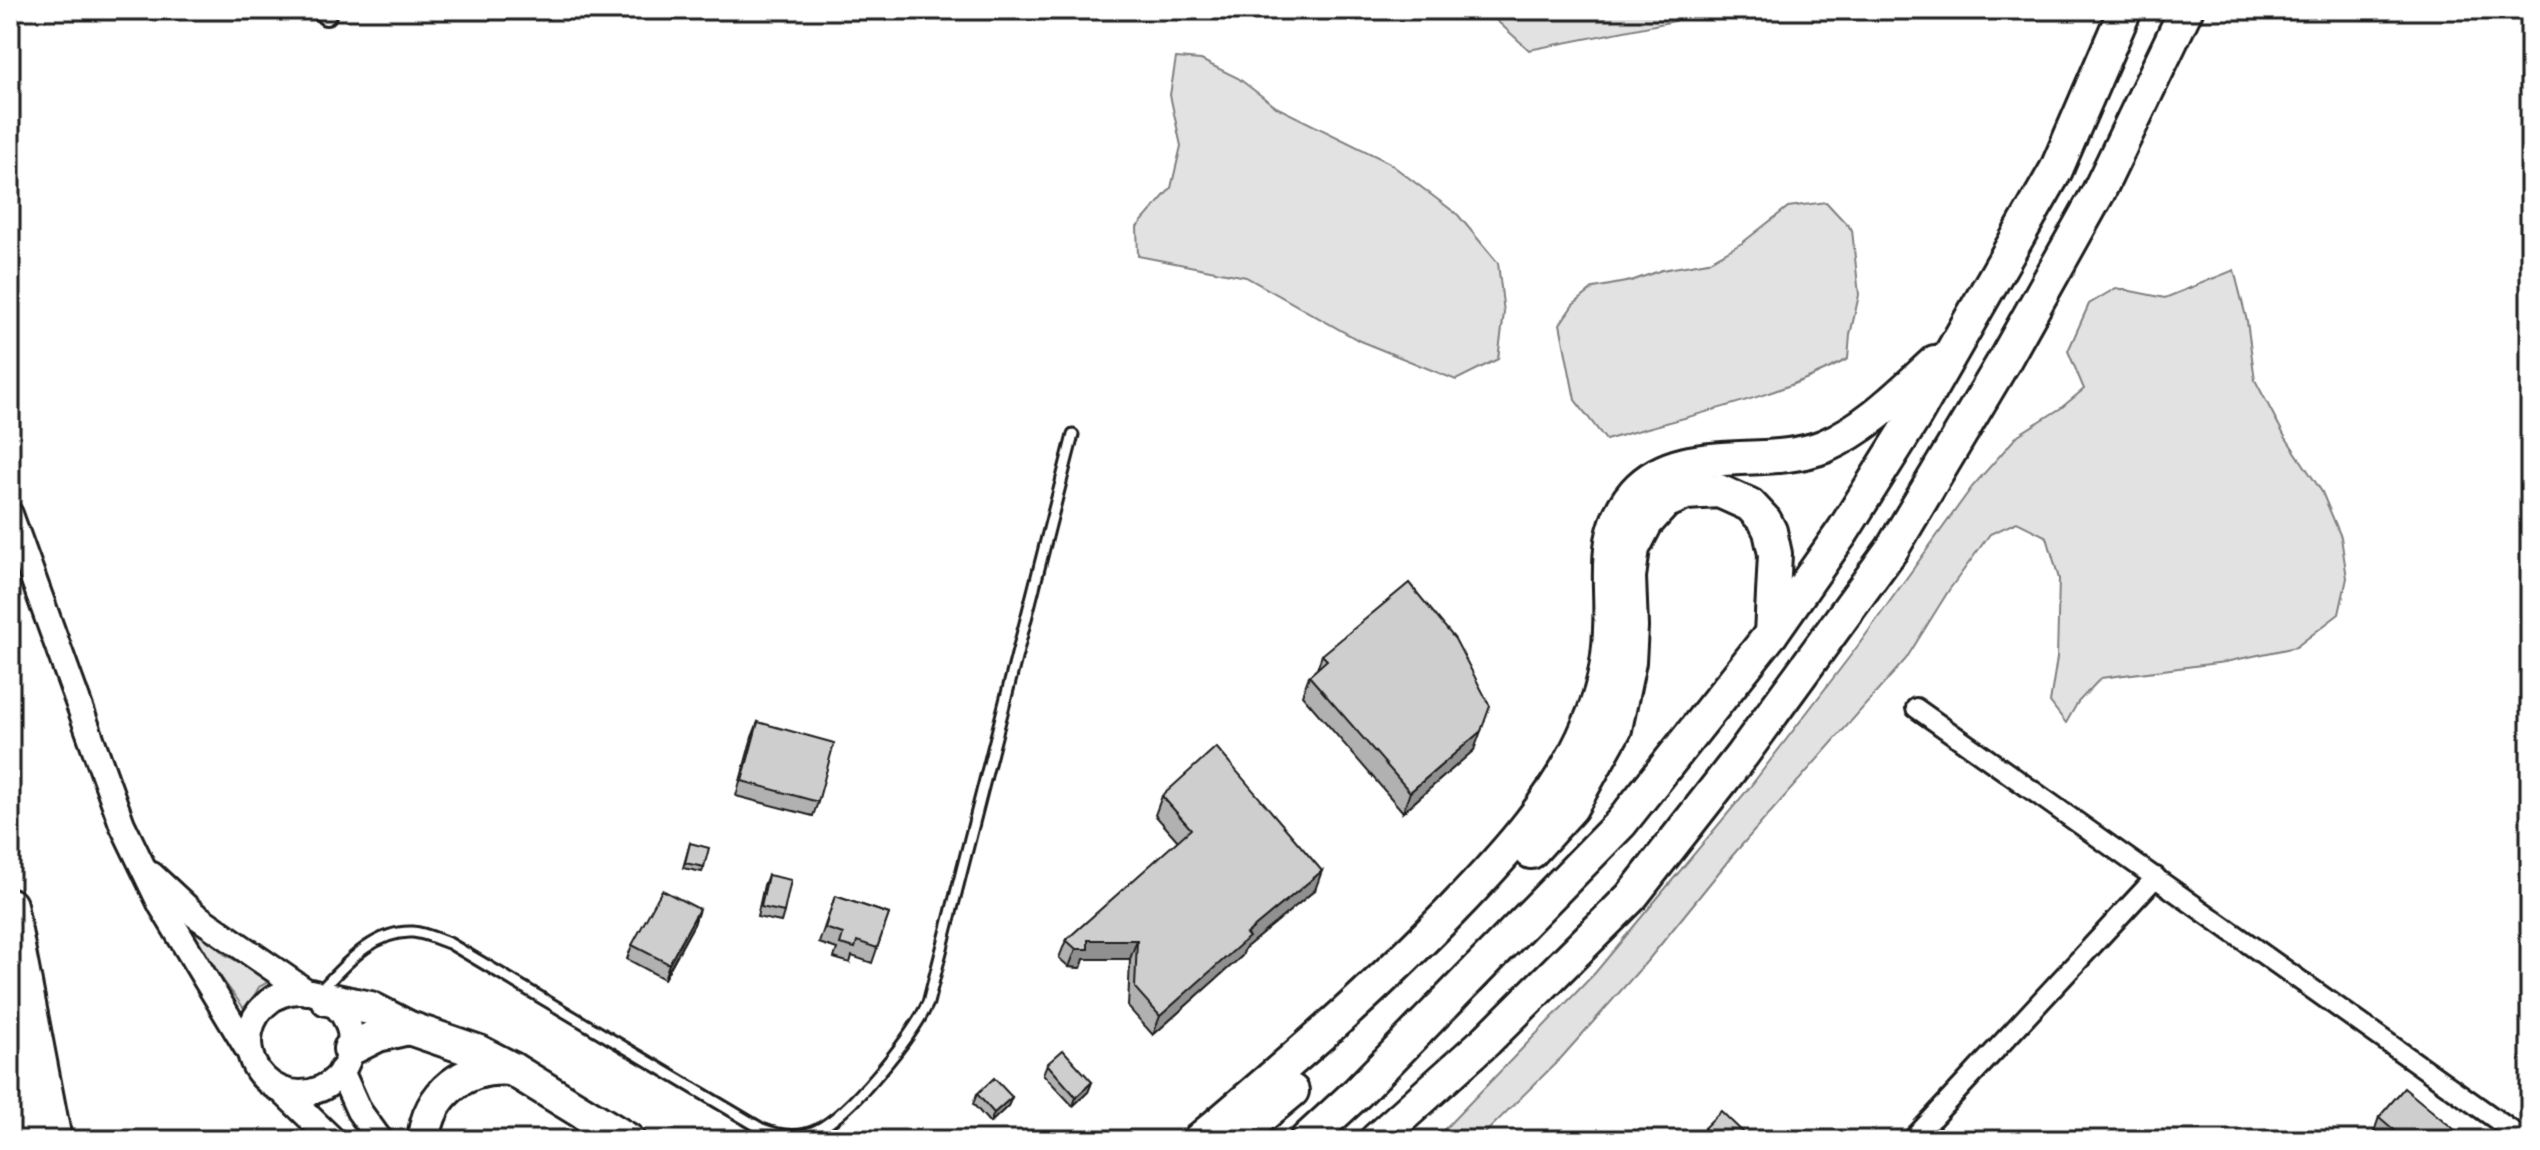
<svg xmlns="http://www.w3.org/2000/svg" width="2540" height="1150" viewBox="0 0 2540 1150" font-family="'Indie Flower',sans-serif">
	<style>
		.green { fill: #e2e2e2; stroke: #7f7f7f; stroke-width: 2 }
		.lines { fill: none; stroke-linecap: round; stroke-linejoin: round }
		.service-casing { stroke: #1c1c1c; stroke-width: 15 }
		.minor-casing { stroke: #1c1c1c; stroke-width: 24 }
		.secondary-casing { stroke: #1c1c1c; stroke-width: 30 }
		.motorway-casing { stroke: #1c1c1c; stroke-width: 38 }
		.service { stroke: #fff; stroke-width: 9 }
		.minor { stroke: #fff; stroke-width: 18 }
		.secondary { stroke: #fff; stroke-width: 24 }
		.motorway { stroke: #fff; stroke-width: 32 }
		.wall { fill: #b1b1b1; stroke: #1c1c1c; stroke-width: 2 }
		.shaded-wall { fill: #909090; stroke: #1c1c1c; stroke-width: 2 }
		.building { fill: #cecece; stroke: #1c1c1c; stroke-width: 2 }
	</style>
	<rect width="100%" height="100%" fill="#fff"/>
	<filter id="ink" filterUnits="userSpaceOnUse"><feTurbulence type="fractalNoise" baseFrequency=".0125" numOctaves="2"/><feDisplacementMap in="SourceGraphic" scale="16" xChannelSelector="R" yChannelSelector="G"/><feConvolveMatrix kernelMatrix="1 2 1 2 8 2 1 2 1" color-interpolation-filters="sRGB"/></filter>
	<g filter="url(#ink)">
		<g class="green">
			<path d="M1485,10h191l-1,11 -146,29z"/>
			<path d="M1176,58l25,2 37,18 38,29 112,55 70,53 40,48 6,50 -6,46 -42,21 -96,-39 -114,-64 -108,-21 -1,-29 34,-39 10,-42 -11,-51z"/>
			<path d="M1826,202l26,28 7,65 -9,40 -2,24c-76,41 -160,56 -242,81l-31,-40 -15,-76 13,-19 21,-17 37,-7 31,-11 46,-8 34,-19 46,-36z"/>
			<path d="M2234,270l13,51 8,59 29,55 38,57 19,45 6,41 -8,36 -43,33 -71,15 -124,16 -23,24 -12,21 -16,-21 7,-44 2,-79 -12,-42 -30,-15 -27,12 -41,56 -43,69 -174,197 -83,103 -88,99 -83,82h-44l161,-167 155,-186 107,-140 115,-160 46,-52 43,-27 23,-19 -16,-38 21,-47 27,-16 49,10z"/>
			<path d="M179,909l45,45 48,26 -13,7 -13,24 -41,-55z"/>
		</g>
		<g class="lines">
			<g class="service-casing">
				<path id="service" d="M319,992c25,-26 54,-62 94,-60 12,1 24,7 36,11l313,186c18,7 37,10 55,1 33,-16 95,-93 111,-127l145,-568"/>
			</g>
			<g class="minor-casing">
				<g id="minor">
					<path d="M321,10l5,5"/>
					<path d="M1916,708l609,432"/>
					<path d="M1912,1140l244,-263"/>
				</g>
			</g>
			<g class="secondary-casing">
				<g id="secondary">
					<path d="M10,514l112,310 39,81 89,148"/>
					<path d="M152,875l43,40 112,77"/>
					<circle cx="300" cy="1042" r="51"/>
					<path d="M341,1071l18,40 21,29"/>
					<path d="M280,1089l53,51"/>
				</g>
			</g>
			<g class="motorway-casing">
				<g id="motorway">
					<path d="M1531,852l40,-44 44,-79 14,-67 2,-35 -2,-50 4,-29 13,-25 19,-21 21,-9 33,-2 31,14 15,16 5,10 5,23 -4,80"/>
					<path d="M10,905l45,235"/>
					<path d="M327,999l43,9 39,20 70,24 33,17 116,71"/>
					<path d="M18,1044l9,96"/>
					<path d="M350,1049l28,-14 31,-7"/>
					<path d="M424,1140c4,-47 42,-76 88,-71"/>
					<path d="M1199,1140c88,-75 175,-149 255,-232 53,-55 105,-112 135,-184 13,-29 20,-62 21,-94 3,-49 -11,-97 25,-138 46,-51 130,-22 190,-46 42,-18 77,-54 110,-84"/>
					<path d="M1233,1140l59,-49"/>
					<path d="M1306,1140l51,-47 264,-270 150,-189 72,-103 71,-113 142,-248 69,-160"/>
					<path d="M1376,1140l111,-100 144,-143 111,-142 150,-206 112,-188 94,-168 88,-183"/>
				</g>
			</g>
			<use href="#service" class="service"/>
			<use href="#minor" class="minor"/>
			<use href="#secondary" class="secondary"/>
			<use href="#motorway" class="motorway"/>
		</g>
		<g class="wall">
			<path d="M1322,655l152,95 -71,62 -101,-117 7,-19 8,-7z"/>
			<path d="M758,722l60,80 -5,14 -77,-20 16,-59z"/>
			<path d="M1162,796l153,94 -70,58 -3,8 -89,79 -25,-28 2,-48h-46l-3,9 -12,-1 -10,-9 7,-18 112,-99 -23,-26z"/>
			<path d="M690,843l14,24 -2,5 -19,-4z"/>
			<path d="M768,875l16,37 -3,10 -24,-5 7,-32z"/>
			<path d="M835,896l54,18 -17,49 -20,-7 -2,7 -16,-5 3,-9 -18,-6z"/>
			<path d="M699,909l-5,15 -30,55 -37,-20 5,-14z"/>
			<path d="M1047,1064l45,18 -4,10 -15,14 -30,-32z"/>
			<path d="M977,1094l35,3 -4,9 -18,17 -17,-19z"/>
			<path d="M2379,1117l88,23h-83l-10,-8z"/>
			<path d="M1704,1128l47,12h-51z"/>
		</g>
		<g class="shaded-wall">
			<path d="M1481,731l-7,19 -71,62 7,-20z"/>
			<path d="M1322,871l-7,19 -70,58 -3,8 -89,79 7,-19 86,-82z"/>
			<path d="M699,909l-5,15 -30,55 5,-15z"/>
			<path d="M1088,940h49l-7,19h-46l-3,9 -12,-1 7,-18z"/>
			<path d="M1092,1082l-4,10 -15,14 3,-9z"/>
			<path d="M1012,1097l-4,9 -18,17 4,-10z"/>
		</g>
		<g class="building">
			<path d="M1409,583l46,56 35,67 -9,25 -71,61 -101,-116 18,-16 -5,-5z"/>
			<path d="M758,722l76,21 -16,59 -76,-21z"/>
			<path d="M1216,747l106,124 -76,63 3,3 -89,79 -25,-28 2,-48h-49v9h-12l-10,-9 125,-111 -29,-33z"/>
			<path d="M690,843l19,5 -5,19 -19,-4z"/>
			<path d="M768,875l23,5 -7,32 -23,-5z"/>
			<path d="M662,890l37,19 -30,55 -37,-19z"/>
			<path d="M835,896l54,18 -12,34 -20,-7 -2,7 -15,-4 3,-10 -18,-6z"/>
			<path d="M1063,1050l29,32 -16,15 -29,-33z"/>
			<path d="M994,1078l18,19 -18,16 -17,-19z"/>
			<path d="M2404,1088l63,52h-61l-27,-23z"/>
			<path d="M1721,1111l30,29h-35l-12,-12z"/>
		</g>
	</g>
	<rect width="2540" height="1150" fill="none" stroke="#fff" stroke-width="40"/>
	<rect x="20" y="20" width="2500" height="1110" fill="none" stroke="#1c1c1c" stroke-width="3" filter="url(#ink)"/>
</svg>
